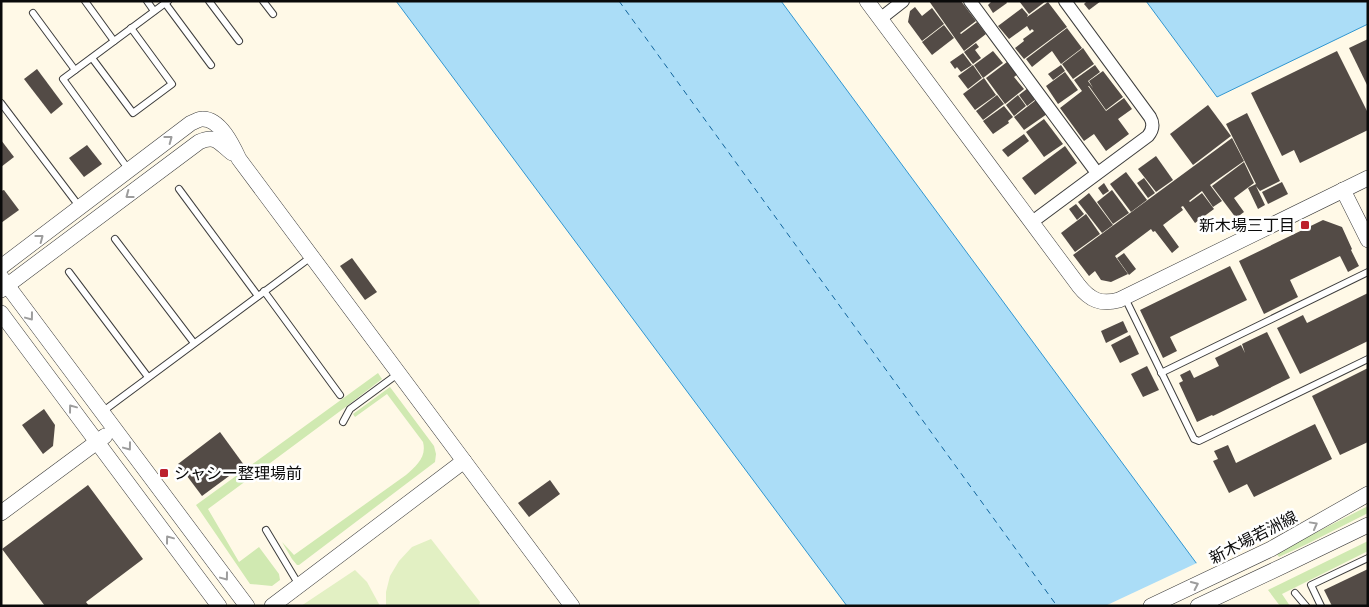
<svg xmlns="http://www.w3.org/2000/svg" width="1369" height="607" viewBox="0 0 1369 607" font-family="'Libre Baskerville','Noto Sans JP',serif">
	<style>
		.green { fill: #d0e9b1 }
		.pitch { fill: #e2f0c3 }
		.water { fill: #abddf7; stroke: #3196d0 }
		.pier { fill: #fff9e7 }
		.lines { fill: none; stroke-linecap: round; stroke-linejoin: round }
		.ferry { stroke: #12659d; stroke-width: 1; stroke-dasharray: 6 5; stroke-linecap: butt }
		.building { fill: #534b46 }
		.service-casing { stroke: #3d3d3d; stroke-width: 8 }
		.minor-casing { stroke: #3d3d3d; stroke-width: 14 }
		.tertiary-casing { stroke: #3d3d3d; stroke-width: 16 }
		.service { stroke: #fff; stroke-width: 6 }
		.minor { stroke: #fff; stroke-width: 12 }
		.tertiary { stroke: #fff; stroke-width: 15 }
		.oneway { stroke: #9d9d9d }
		.poi-dot { fill: #bc212e; stroke: #fff; stroke-width: 2 }
		.labels { text-anchor: middle; stroke-width: 5; stroke-linejoin: round; paint-order: stroke }
		.poi-label { font-size: 16px; fill: #0a0a0a; stroke: #fff; text-anchor: end }
		.street-label { font-size: 16px; fill: #0a0a0a; stroke: #fff }
	</style>
	<rect width="100%" height="100%" fill="#fff9e7"/>
	<g class="green">
		<path d="M378,373l4,6 -35,27 -139,103 31,53 20,-15 20,27 1,6 -8,6 -22,-2 -54,-79z"/>
		<path d="M390,387l44,59 2,8 -1,8 -136,103h-2l-5,-6 -10,-17 12,13 112,-80c10,-9 21,-18 17,-33l-36,-48 -32,23 -2,-3z"/>
		<path d="M1368,506v7l-61,31 -28,13 -3,-4z"/>
		<path d="M1368,541v10l-86,43 8,12h-10l-12,-16z"/>
	</g>
	<g class="pitch">
		<path d="M431,539l49,63 -1,4h-93v-14l4,-16 9,-15 13,-14z"/>
		<path d="M355,570l12,12 13,24h-79z"/>
	</g>
	<g class="water">
		<path d="M396,1h385l447,605h-381z"/>
		<path d="M1146,1h222v23l-151,73z"/>
	</g>
	<path class="pier" d="M1199,562l31,44h-125z"/>
	<g class="lines">
		<path class="ferry" d="M619,1l438,605"/>
	</g>
	<g class="building">
		<path d="M929,1h32l15,20 -16,12 1,1 16,-12 9,12 -22,17z"/>
		<path d="M992,1h14l1,2 -14,10 -5,-8z"/>
		<path d="M1019,1h27l-17,13z"/>
		<path d="M1087,1h14l-12,9 -5,-6z"/>
		<path d="M1048,2l19,25 -43,32 -9,-11 9,-7 -1,-2 11,-8 -2,-2 -2,2 -3,-5 -18,13 -11,-13 24,-18 6,7 -1,2z"/>
		<path d="M915,7l7,9 10,-8 12,16 -22,17 -14,-19 2,-11z"/>
		<path d="M944,25l10,13 -22,17 -10,-13z"/>
		<path d="M1067,28l15,20 -21,16 -9,-13 -20,16 -6,-8z"/>
		<path d="M1368,39v48l-19,-39z"/>
		<path d="M976,43l3,4 -4,3 6,8 -8,6 -9,-12z"/>
		<path d="M1083,48l11,16 -21,15 -11,-15z"/>
		<path d="M993,51l10,12 -20,15 -9,-13z"/>
		<path d="M1337,51l31,62v17l-68,33 -6,-13 -12,6 -31,-63z"/>
		<path d="M963,53l9,12 -11,7 -4,-5 -2,2 -5,-7z"/>
		<path d="M1007,62l3,4 1,-1 7,9 -4,3 10,12 -19,15 -19,-26z"/>
		<path d="M973,65l9,13 -14,11 -10,-13z"/>
		<path d="M1061,65l4,6 -12,9 -5,-6z"/>
		<path d="M1095,65l5,7 -12,9 5,7 -4,-7 14,-10 20,26 -17,13 -17,-24h-1l18,25 18,-13 8,11 -14,10 11,15 -23,17 -12,-17 -10,7 -24,-33 22,-17 -8,-11z"/>
		<path d="M37,69l26,35 -12,10 -27,-35z"/>
		<path d="M1065,72l13,18 -20,14 -12,-18z"/>
		<path d="M984,78l12,17 -21,15 -12,-16z"/>
		<path d="M1028,88l8,11 -9,7 -8,-11z"/>
		<path d="M997,95l7,9 -21,16 -7,-9z"/>
		<path d="M1018,95l8,11 -12,10 -8,-11z"/>
		<path d="M1036,100l11,14 -23,16 -10,-13z"/>
		<path d="M1208,105l23,31 -38,29 -23,-31z"/>
		<path d="M1004,106l9,11 -5,4 1,2 -16,11 -10,-13z"/>
		<path d="M1247,113l33,68 -20,10 -4,-5 9,19 -7,4 -10,-21 8,-4 -30,-60z"/>
		<path d="M1044,119l19,25 -19,13 -18,-25z"/>
		<path d="M1024,134l5,7 -21,16 -6,-7z"/>
		<path d="M1232,138l12,23 -34,24 12,16 -9,6 -11,-16 -13,10 1,1 12,-9 12,16 -19,14 -12,-17 -2,1 2,3 -20,15 16,22 -7,6 -17,-22 -2,1 -2,-3 -36,27 13,18 -17,8 -10,-2 -6,-9 -6,5 -16,-21z"/>
		<path d="M1,140l13,17 -13,10z"/>
		<path d="M87,145l15,19 -18,13 -15,-19z"/>
		<path d="M1065,146l12,17 -42,32 -13,-17z"/>
		<path d="M1156,156l17,24 -17,12 -18,-23z"/>
		<path d="M1244,162l10,21 -20,15 10,14 -8,6 -24,-32z"/>
		<path d="M1126,172l21,28 -16,12 -21,-28z"/>
		<path d="M1144,178l11,15 -7,5 -11,-15z"/>
		<path d="M1282,182l6,12 -20,10 -6,-12z"/>
		<path d="M1104,183l5,8 -6,4 -5,-7z"/>
		<path d="M4,190l15,20 -18,13v-32z"/>
		<path d="M1112,190l17,23 -16,11 -16,-22z"/>
		<path d="M1089,193l24,32 -11,8 -24,-31z"/>
		<path d="M1076,204l8,10 -7,6 -8,-11z"/>
		<path d="M1086,214l14,20 -25,18 -14,-19z"/>
		<path d="M1323,220l19,7 10,22 -1,1 8,16 -11,6 -8,-16 -50,24 8,17 -34,17 -25,-53z"/>
		<path d="M1124,253l12,16 -7,6 -12,-17z"/>
		<path d="M352,258l25,34 -12,8 -25,-34z"/>
		<path d="M1230,266l17,34 -77,37 7,14 -14,7 -23,-48z"/>
		<path d="M1368,293v48l-68,33 -23,-46 26,-13 4,8z"/>
		<path d="M1123,321l5,11 -22,11 -5,-12z"/>
		<path d="M1267,332l23,46 -77,38 -1,-1 -15,7 -18,-39 4,-2 -3,-6 10,-5 4,8 25,-12 -4,-8 26,-13 4,8 -3,-9z"/>
		<path d="M1130,335l9,19 -19,9 -9,-18z"/>
		<path d="M1147,366l12,24 -16,7 -12,-23z"/>
		<path d="M1368,368v74l-28,13 -28,-59z"/>
		<path d="M44,409l11,16 -2,21 -10,8 -21,-29z"/>
		<path d="M1315,424l17,35 -78,38 -7,-13 -18,9 -16,-32 5,-2 -4,-8 14,-6 8,18z"/>
		<path d="M220,432l24,33 -42,31 -24,-32z"/>
		<path d="M550,480l10,14 -31,23 -11,-14z"/>
		<path d="M88,485l55,74 -57,43 3,4h-44l-43,-57z"/>
		<path d="M1368,569v37h-36l-8,-16z"/>
	</g>
	<g class="lines">
		<g class="service-casing">
			<g id="service">
				<path d="M85,1l29,40"/>
				<path d="M147,1l7,10"/>
				<path d="M209,1l30,40"/>
				<path d="M263,1l10,13"/>
				<path d="M165,3l46,62"/>
				<path d="M33,13l42,57"/>
				<path d="M92,58l41,55 39,-29 -41,-56"/>
				<path d="M1,103l78,103"/>
				<path d="M129,170l-66,-91 105,-78"/>
				<path d="M179,189l79,107"/>
				<path d="M115,239l79,104"/>
				<path d="M69,272l79,105"/>
				<path d="M264,291l76,104"/>
				<path d="M1125,298l69,141 5,2 169,-82"/>
				<path d="M1161,373l207,-101"/>
				<path d="M102,412l209,-155"/>
				<path d="M343,422l7,-13 49,-36"/>
				<path d="M266,530l33,55"/>
				<path d="M1295,593l11,13"/>
				<path d="M1321,606l-10,-21 57,-27"/>
			</g>
		</g>
		<g class="minor-casing">
			<g id="minor">
				<path d="M970,1l127,172"/>
				<path d="M880,19l23,-18"/>
				<path d="M1032,222l116,-86c5,-6 6,-12 2,-19l-85,-116"/>
			</g>
		</g>
		<g class="tertiary-casing">
			<g id="tertiary">
				<path d="M867,1l212,285c11,14 22,19 40,14l249,-122"/>
				<path d="M1343,190l25,50"/>
				<path d="M1,267l190,-144c3,-1 8,-4 11,-4 18,-1 31,27 37,40l333,447"/>
				<path d="M1,277l246,329"/>
				<path d="M1,290l198,-148c17,-8 20,1 33,11"/>
				<path d="M1,313l218,293"/>
				<path d="M1,513l104,-77"/>
				<path d="M272,606l192,-145"/>
				<path d="M1151,606l120,-57 97,-55"/>
				<path d="M1198,606l85,-40 85,-41"/>
			</g>
		</g>
		<use href="#service" class="service"/>
		<use href="#minor" class="minor"/>
		<use href="#tertiary" class="tertiary"/>
	</g>
	<defs><path id="oneway-chevron" d="M-2-3.5L2.5 0L-2 3.5" fill="none" stroke-width="1.6" stroke-linecap="round" stroke-linejoin="round" transform="scale(1.25)"/></defs>
	<g class="oneway">
		<use href="#oneway-chevron" transform="translate(169 139) rotate(-37)"/>
		<use href="#oneway-chevron" transform="translate(129 195) rotate(143)"/>
		<use href="#oneway-chevron" transform="translate(40 238) rotate(-37)"/>
		<use href="#oneway-chevron" transform="translate(30 317) rotate(53)"/>
		<use href="#oneway-chevron" transform="translate(72 408) rotate(-127)"/>
		<use href="#oneway-chevron" transform="translate(128 447) rotate(53)"/>
		<use href="#oneway-chevron" transform="translate(1314 525) rotate(-29)"/>
		<use href="#oneway-chevron" transform="translate(169 539) rotate(-127)"/>
		<use href="#oneway-chevron" transform="translate(225 577) rotate(53)"/>
		<use href="#oneway-chevron" transform="translate(1195 585) rotate(-25)"/>
	</g>
	<g class="poi-dot">
		<rect x="1300" y="220" width="10" height="10" rx="2.5"/>
		<rect x="159" y="468" width="10" height="10" rx="2.5"/>
	</g>
	<g class="labels">
		<g class="poi-label">
			<text x="1295" y="231">新木場三丁目</text>
			<text x="174" y="479" text-anchor="start">シャシー整理場前</text>
		</g>
		<g class="street-label">
			<text transform="translate(1253 537) rotate(-27)" y="6">新木場若洲線</text>
		</g>
	</g>
	<rect width="1369" height="607" fill="none" stroke="#0a0a0a" stroke-width="5"/>
</svg>
